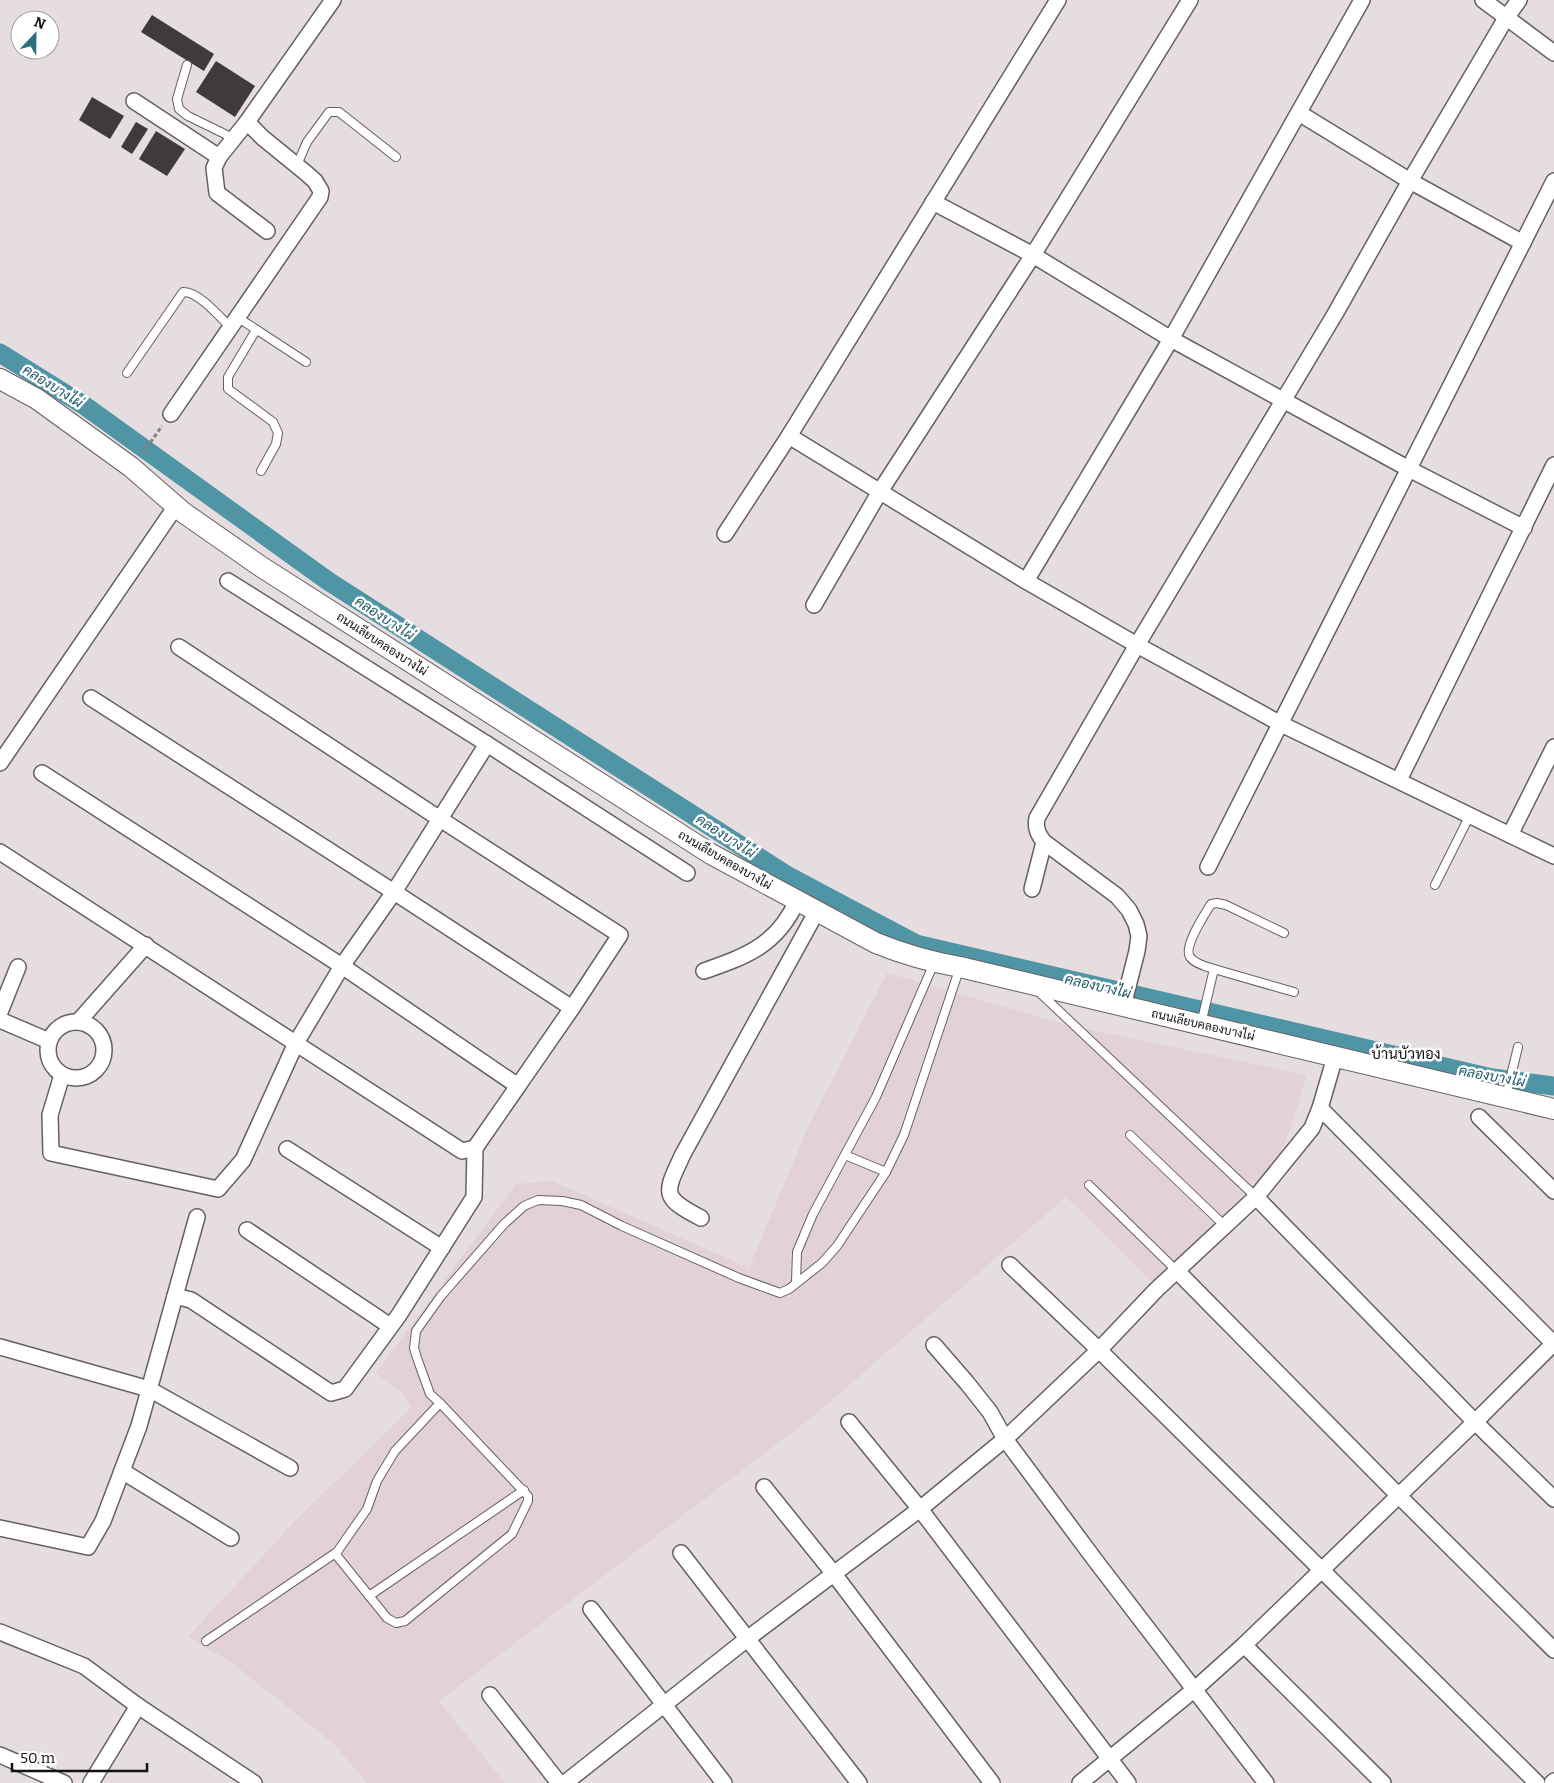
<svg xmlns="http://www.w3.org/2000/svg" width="1554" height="1783" viewBox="0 0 1554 1783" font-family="Bitter,Sarabun,serif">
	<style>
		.built { fill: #e2d1d7 }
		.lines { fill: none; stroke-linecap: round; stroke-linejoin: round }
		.canal { stroke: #4f95a6; stroke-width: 19 }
		.building { fill: #403a3c }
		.service-casing { stroke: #676063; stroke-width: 10 }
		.minor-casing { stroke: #676063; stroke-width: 18 }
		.tertiary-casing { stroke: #676063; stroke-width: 22 }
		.path { stroke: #868082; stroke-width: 3; stroke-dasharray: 4 2.5; stroke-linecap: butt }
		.service { stroke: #fff; stroke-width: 8 }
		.minor { stroke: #fff; stroke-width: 15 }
		.tertiary { stroke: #fff; stroke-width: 20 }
		.labels { text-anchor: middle; stroke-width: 5; stroke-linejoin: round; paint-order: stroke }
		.street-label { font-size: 12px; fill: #141112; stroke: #fff }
		.water-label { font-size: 14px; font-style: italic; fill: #205a67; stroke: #fff }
		.quarter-label { font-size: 15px; fill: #141112; stroke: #fff }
	</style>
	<rect width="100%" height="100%" fill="#e5dde0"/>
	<path class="built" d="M887,973l180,52 240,50 -16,52 -13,32 -124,125 -88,-87 -255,221 -372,283 66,82h-138l-33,-39 -103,-82 -43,-25 107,-116 116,-113 -7,-13 -28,-22 140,-189 36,-3 197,87 59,-141z"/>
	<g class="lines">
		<path class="canal" d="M0,353l85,53 243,175 460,295 128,68 576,134 62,8"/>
	</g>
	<g class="building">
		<path d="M152,15l62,39 -10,17 -63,-39z"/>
		<path d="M216,61l39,25 -20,31 -39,-25z"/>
		<path d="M92,97l32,19 -14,23 -31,-19z"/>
		<path d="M136,122l12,7 -16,25 -11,-7z"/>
		<path d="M156,131l29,18 -18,27 -28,-17z"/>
	</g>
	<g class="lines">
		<g class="service-casing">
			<g id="service">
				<path d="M187,65l-10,34 2,10 9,7 45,22"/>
				<path d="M297,165l10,-23 22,-30h10l57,45"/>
				<path d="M237,317l69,45"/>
				<path d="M256,330l-28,47v12l45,33 5,11 -2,11 -15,27"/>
				<path d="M127,373l56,-81c15,-1 37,25 47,35"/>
				<path d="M1435,885l35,-70"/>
				<path d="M1214,969l80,23"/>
				<path d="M1039,992l217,205"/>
				<path d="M1201,1024l13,-55c-7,-2 -19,-5 -24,-12 -7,-10 15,-43 21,-53l6,-1 9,2 58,28"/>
				<path d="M1506,1096l12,-49"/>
				<path d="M1130,1135l95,91"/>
				<path d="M845,1155l41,17"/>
				<path d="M1089,1185l88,86"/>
				<path d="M796,1282l1,-30 16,-38 63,-117 58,-134"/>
				<path d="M440,1403l-10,-9 -13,-36 -3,-10 2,-17 25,-35 63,-72 20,-18 14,-6 24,1 19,4 41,21 117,52 41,15 9,-4 33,-26 15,-17 49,-74 18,-37 56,-168"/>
				<path d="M369,1596l155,-106"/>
				<path d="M206,1641l131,-89 30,-43 10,-28 18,-30 45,-48 88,93v5l-16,33 -107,87 -9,2 -9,-5 -50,-62v-4"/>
			</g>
		</g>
		<g class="minor-casing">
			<g id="minor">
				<path d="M1483,0l71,53"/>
				<path d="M134,101l85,56"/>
				<path d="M1299,113l111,68 113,62"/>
				<path d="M247,122l-28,35 -5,11 3,25 50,38"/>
				<path d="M933,202l100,53 138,84 238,130 115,59"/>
				<path d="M171,414l149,-217 1,-6 -6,-10 -9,-8 -43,-35 -16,-16 86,-122"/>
				<path d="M789,436l237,145 111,64 144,79 229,111 44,-88"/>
				<path d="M725,534l64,-98 269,-436"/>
				<path d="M1026,581l145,-242 191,-339"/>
				<path d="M814,605l65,-112 154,-238 157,-255"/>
				<path d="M91,698l303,194 178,116 48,-73 -180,-116 -261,-172"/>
				<path d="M487,744l200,129"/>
				<path d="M0,763l176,-257"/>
				<path d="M42,773l300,193 176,120 54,-78"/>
				<path d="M1399,780l155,-315"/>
				<path d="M1510,835l44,21"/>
				<path d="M0,852l462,299 13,-3 43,-62"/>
				<path d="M1208,867l346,-686"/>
				<path d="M1032,889l12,-47"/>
				<path d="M704,971c43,-15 73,-26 93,-70"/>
				<path d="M1123,1006l14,-55 2,-15 -3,-12 -7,-14 -12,-14 -73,-54c-6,-8 -9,-14 -7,-24l100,-173 198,-331 75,-133 96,-163 13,-18"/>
				<path d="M0,1012l18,-45"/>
				<path d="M0,1020l49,21"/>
				<circle cx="76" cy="1050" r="28"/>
				<path d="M78,1022l68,-77"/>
				<path d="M62,1075l-12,40 1,38 167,36 25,-29 53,-117 46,-77 52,-74 93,-148 -259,-163"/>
				<path d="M1320,1108l234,236"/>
				<path d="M1479,1117l75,74"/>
				<path d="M287,1149l155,99"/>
				<path d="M1256,1197l219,225 79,77"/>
				<path d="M197,1217l-22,79 16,4 140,93 14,-4 54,-74 75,-118 1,-49"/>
				<path d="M701,1218c-41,-21 -36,-25 -18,-64l134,-243"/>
				<path d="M247,1230l143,96"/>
				<path d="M1010,1265l89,85 438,433"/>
				<path d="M1177,1271l221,224 156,155"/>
				<path d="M934,1345l33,38 23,29 15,27 90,121 171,223"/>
				<path d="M0,1347l149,42 141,79"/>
				<path d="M849,1422l71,87 208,274"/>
				<path d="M122,1471l109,67"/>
				<path d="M764,1487l70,87 158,209"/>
				<path d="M0,1528l88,19 15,-26 36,-95 36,-130"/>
				<path d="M681,1553l178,230"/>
				<path d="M591,1609l133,174"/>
				<path d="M0,1632l84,34 54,40 -47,77"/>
				<path d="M1244,1645l139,138"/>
				<path d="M490,1695l69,88"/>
				<path d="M138,1706l116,77"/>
				<path d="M0,1755l64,28"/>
				<path d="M565,1783l182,-144 173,-130 85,-70 94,-89 57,-60 100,-93 56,-69 8,-20 15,-51"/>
				<path d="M1080,1783l115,-94 49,-44 231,-223 79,-79"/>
				<path d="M1552,1783l2,-2"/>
			</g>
		</g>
		<g class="tertiary-casing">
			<path id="tertiary" d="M0,379l37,20 94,68 53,46 76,53 451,288 165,89c27,11 55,19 84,24l594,142"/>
		</g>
		<path class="path" d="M143,453l19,-27"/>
		<use href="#service" class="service"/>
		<use href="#minor" class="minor"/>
		<use href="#tertiary" class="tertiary"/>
	</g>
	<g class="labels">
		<g class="street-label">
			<text transform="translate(382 644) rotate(33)" y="4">ถนนเลียบคลองบางไผ่</text>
			<text transform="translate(725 860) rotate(30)" y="4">ถนนเลียบคลองบางไผ่</text>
			<text transform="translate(1203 1025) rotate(13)" y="4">ถนนเลียบคลองบางไผ่</text>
		</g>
		<g class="water-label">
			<text transform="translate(53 386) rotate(32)" y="5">คลองบางไผ่</text>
			<text transform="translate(385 618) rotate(33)" y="5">คลองบางไผ่</text>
			<text transform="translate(726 836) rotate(33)" y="5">คลองบางไผ่</text>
			<text transform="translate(1098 986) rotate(13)" y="5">คลองบางไผ่</text>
			<text transform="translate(1492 1076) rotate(10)" y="5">คลองบางไผ่</text>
		</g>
		<g class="quarter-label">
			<text x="1406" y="1059">บ้านบัวทอง</text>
		</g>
	</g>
	<g transform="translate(35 35) rotate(22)"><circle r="24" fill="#ffffff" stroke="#a1a0a0"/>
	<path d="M0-4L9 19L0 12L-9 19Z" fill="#2a6f7e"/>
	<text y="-8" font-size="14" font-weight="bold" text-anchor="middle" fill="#141112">N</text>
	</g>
	<path d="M12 1763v8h135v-8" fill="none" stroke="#141112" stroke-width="2.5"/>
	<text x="20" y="1763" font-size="15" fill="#141112" stroke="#ffffff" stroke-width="4" paint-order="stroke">50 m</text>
</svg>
